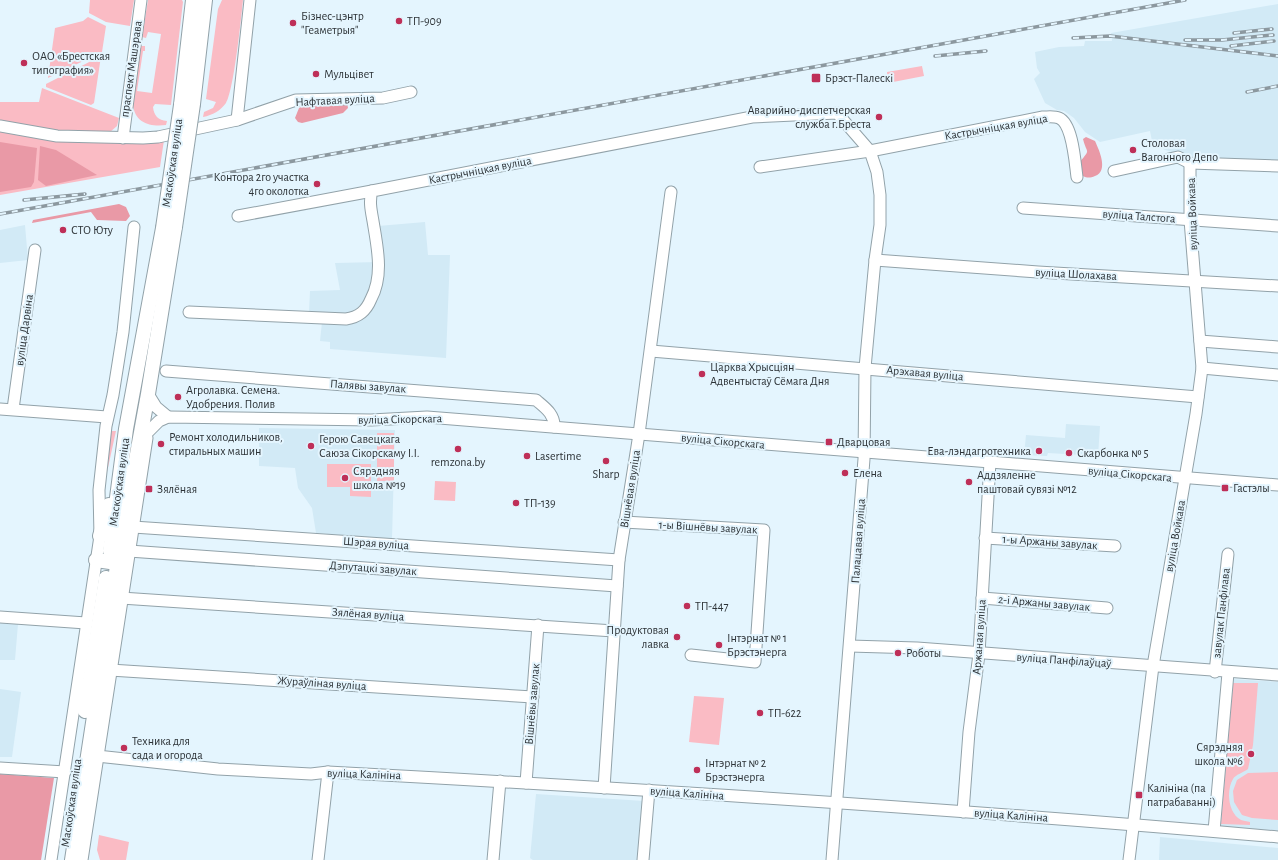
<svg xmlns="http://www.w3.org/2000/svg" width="1278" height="860" viewBox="0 0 1278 860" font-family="'Alegreya Sans',sans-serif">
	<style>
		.built { fill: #d2eaf6 }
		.green { fill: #fabbc4 }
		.forest { fill: #e999a6 }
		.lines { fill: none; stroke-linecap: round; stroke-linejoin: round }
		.minor-casing { stroke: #92a2a9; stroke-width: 13 }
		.major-casing { stroke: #92a2a9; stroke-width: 16 }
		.minor { stroke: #fff; stroke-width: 11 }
		.major { stroke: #fff; stroke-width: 14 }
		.rail-casing { stroke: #8c989f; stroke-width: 3.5 }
		.rail { stroke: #e4f5fe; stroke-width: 2; stroke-dasharray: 6; stroke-linecap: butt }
		.major-bridge-casing { stroke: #92a2a9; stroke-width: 16; stroke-linecap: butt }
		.major-bridge { stroke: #fff; stroke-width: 14 }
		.poi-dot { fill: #be2f58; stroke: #e4f5fe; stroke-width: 1.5 }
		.labels { text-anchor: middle; stroke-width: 4; stroke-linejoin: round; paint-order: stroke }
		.poi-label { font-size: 12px; fill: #2c3236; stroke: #e4f5fe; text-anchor: start }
		.street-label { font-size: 12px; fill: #2c3236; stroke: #e4f5fe }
	</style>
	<rect width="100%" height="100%" fill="#e4f5fe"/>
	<g class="built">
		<path d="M1278,4v157l-94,-5 -31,-10 -3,-15 -50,11 -15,-10 -11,-14 -10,-7 -7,-1 -12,-7 -11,-24 6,-6 -3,-5 -2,-16 24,-5 25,-1 1,-5h27l-1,-8z"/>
		<path d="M425,222l3,33h22l-4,103 -116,-9v-7l-10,-1 2,-19 -13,-9 1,-22 30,-1 -5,-27 45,-1 -2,-36z"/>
		<path d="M25,225l3,35 -28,3v-33z"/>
		<path d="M1066,424l34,2 -2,30 -50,-3 -1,3 -23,-1 2,-20 39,3z"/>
		<path d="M259,428l136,2 -3,109 -76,-6 -4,-25 -14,-20 -3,-20 -36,-2z"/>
		<path d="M0,623l18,1 -3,36h-15z"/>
		<path d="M1232,679l46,3v149l-60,-5z"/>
		<path d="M0,689l21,3 -9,65h-12z"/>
		<path d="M536,794l108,7 -6,59h-105l-3,-2z"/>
		<path d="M1160,837l118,11v12h-119z"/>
	</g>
	<g class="green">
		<path d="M90,0h44l-4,26 -24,-4 -17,-9z"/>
		<path d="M148,0h34l1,2 -12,103 -16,-1 -2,3c1,9 5,13 14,14l-1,4c-16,2 -31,-2 -33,-20l8,-59h4v5h-2l-6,40 15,2 9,-59 -13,-2 -2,6 -4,-1z"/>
		<path d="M222,0h21c-2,19 -9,90 -17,103 -6,8 -13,12 -23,14l1,-5 9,-4 3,-6 -10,-3 12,-90z"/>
		<path d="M88,17l18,9 -4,26 -54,26 7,-50 28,-7z"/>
		<path d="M101,56l-7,47 -3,2 -45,-18v-3z"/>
		<path d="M922,66l2,10 -36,7 -1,-11z"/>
		<path d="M42,88l77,30 -2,8 -7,6h-49l-61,-11v-19h39z"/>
		<path d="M0,130l62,11 54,2 48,-3 -4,27 -160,28z"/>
		<path d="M111,431h5l-9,41z"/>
		<rect x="377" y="433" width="17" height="48"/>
		<path d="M327,464h44v33l-21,-1v-9h-23z"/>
		<path d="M435,481l21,1 -1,19 -21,-1z"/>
		<path d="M1233,683h25l-5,62 -5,24c-4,3 -13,6 -15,10 -7,12 -5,34 8,41 2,1 6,1 9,2v3l-29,-1z"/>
		<path d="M694,696l30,2 -5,47 -30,-3z"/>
		<path d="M1278,772v48l-26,-2 -10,-3 -8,-13 -1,-11 4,-11 11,-7z"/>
		<path d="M99,835l30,7 -3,18h-26l-3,-10z"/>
	</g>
	<g class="forest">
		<path d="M347,103l1,5 -5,5 -41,10 -4,-1 -3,-4 4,-10 5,-3z"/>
		<path d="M1086,137l9,4c4,9 14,30 0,35 -5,2 -8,2 -12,0l-4,-7 1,-7c11,-14 7,-7 3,-23z"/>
		<path d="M0,142l37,6 -3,34 -3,5 -31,5z"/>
		<path d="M40,146l16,4 41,25 -51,11 -8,-6z"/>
		<path d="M119,204l7,3 4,9 -4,5 -29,-1 -6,-8 -59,11 1,-3z"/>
		<path d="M0,774l54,4 -13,82h-41z"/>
	</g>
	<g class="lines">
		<g class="minor-casing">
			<g id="minor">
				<path d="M237,120l13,-120"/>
				<path d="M0,126l57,10 86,2 15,-1 79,-17 59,-20 87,-2 28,-6"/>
				<path d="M123,138l18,-138"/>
				<path d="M760,167l110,-16 173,-34c5,0 11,-1 16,1 14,6 16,45 18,59"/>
				<path d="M1114,171l64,-14 12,6 88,3"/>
				<path d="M1023,208l255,18"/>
				<path d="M238,216l134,-25"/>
				<path d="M875,260l163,12 240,14"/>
				<path d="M189,312l157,7c13,-2 20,-8 25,-20 13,-24 6,-53 2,-78 -2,-11 -4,-20 -1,-30l380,-74 85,-4 33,38 7,21 3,23v30l-5,35 -10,108 -1,91 -32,401"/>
				<path d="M1200,341l78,6"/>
				<path d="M651,351l547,46"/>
				<path d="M1202,368l76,7"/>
				<path d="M166,371l370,29c8,7 19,14 18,27"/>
				<path d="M148,394l8,13 12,10"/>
				<path d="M0,409l107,8"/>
				<path d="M13,409l22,-159"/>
				<path d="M147,433l12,-12 9,-4 203,3 56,-3 851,68"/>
				<path d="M624,522l140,8 -9,132 -64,-7"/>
				<path d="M133,527l486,33"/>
				<path d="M985,538l130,8"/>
				<path d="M129,551l488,35"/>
				<path d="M121,598l493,33"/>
				<path d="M982,598l125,10"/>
				<path d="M0,617l86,6"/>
				<path d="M850,646l67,2 361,27"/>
				<path d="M110,670l423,27"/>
				<path d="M1215,672l13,-118"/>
				<path d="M97,756l121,13 93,5 17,-2c317,17 634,37 950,65"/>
				<path d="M0,768l65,4"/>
				<path d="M526,783l12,-158"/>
				<path d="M604,788l15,-228 20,-126 32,-242"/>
				<path d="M963,812l6,-80 10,-78 11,-192"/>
				<path d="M1214,831l14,-158"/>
				<path d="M51,860l49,-324 -1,-46 7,-64 7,-31 10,-63 11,-105"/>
				<path d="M82,860l65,-422"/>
				<path d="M318,860l10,-88"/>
				<path d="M493,860l7,-79"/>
				<path d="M643,860l6,-70"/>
				<path d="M1129,860l24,-194 43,-252 6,-46 -12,-148v-57"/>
			</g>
		</g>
		<g class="major-casing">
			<g id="major">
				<path d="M193,104l12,-104"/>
				<path d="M181,105l12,-105"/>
				<path d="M100,536l9,-31"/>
				<path d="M110,551l16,-122 37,-201"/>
				<path d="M96,560l21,3"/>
				<path d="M85,711l21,-133"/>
				<path d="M72,860l47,-307 29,-159 27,-167"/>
			</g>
		</g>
		<use href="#minor" class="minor"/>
		<use href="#major" class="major"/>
		<g class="rail-casing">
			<g id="rail">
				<path d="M1234,33l38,-4"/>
				<path d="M1073,38l37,-2 168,20"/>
				<path d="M1185,40h37l51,-5"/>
				<path d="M1231,46l43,-5"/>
				<path d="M935,56l51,-5"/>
				<path d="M1247,92l31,-6"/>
				<path d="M24,200l61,-6"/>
				<path d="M0,214l1185,-214"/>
			</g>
		</g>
		<use href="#rail" class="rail"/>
		<g class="major-bridge-casing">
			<g id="major-bridge">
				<path d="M175,227l18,-123"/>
				<path d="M163,228l18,-123"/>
			</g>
		</g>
		<use href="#major-bridge" class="major-bridge"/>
	</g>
	<g class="poi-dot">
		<circle cx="399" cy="21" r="4"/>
		<circle cx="293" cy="23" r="4"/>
		<circle cx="24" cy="63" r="4"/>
		<circle cx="316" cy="74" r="4"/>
		<rect x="811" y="73" width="10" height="10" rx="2"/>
		<circle cx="879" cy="117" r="4"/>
		<circle cx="1133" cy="150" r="4"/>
		<circle cx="317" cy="184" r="4"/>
		<circle cx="63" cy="230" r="4"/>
		<circle cx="702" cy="374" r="4"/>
		<circle cx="178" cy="397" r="4"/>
		<rect x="825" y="438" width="8" height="8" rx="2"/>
		<circle cx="161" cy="444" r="4"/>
		<circle cx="311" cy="446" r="4"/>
		<circle cx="458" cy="449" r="4"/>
		<circle cx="1039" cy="451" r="4"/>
		<circle cx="1069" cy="453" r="4"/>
		<circle cx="527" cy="456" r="4"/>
		<circle cx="606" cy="461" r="4"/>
		<circle cx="845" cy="473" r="4"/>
		<circle cx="345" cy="478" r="4"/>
		<circle cx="969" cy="482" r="4"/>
		<rect x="1221" y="484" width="8" height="8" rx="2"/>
		<rect x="145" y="485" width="8" height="8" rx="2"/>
		<circle cx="516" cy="503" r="4"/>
		<circle cx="687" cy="606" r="4"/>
		<circle cx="677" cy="637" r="4"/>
		<circle cx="719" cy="645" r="4"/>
		<circle cx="898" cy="653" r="4"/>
		<circle cx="760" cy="713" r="4"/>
		<circle cx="124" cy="748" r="4"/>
		<circle cx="1251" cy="754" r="4"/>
		<circle cx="697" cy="770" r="4"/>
		<rect x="1135" y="791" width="8" height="8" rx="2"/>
	</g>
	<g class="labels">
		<g class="poi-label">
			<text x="301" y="20">Бізнес-цэнтр<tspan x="301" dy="14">"Геаметрыя"</tspan></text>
			<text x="407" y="25">ТП-909</text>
			<text x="32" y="60">ОАО «Брестская<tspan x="32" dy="14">типография»</tspan></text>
			<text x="324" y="78">Мульцівет</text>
			<text x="825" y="82">Брэст-Палескі</text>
			<text x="871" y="114" text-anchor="end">Аварийно-диспетчерская<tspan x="871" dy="14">служба г.Бреста</tspan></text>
			<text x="1141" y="147">Столовая<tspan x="1141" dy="14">Вагонного Депо</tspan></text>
			<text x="309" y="181" text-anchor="end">Контора 2го участка<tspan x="309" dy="14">4го околотка</tspan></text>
			<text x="71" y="234">СТО Юту</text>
			<text x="710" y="371">Царква Хрысціян<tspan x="710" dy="14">Адвентыстаў Сёмага Дня</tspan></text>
			<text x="186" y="394">Агролавка. Семена.<tspan x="186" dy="14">Удобрения. Полив</tspan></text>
			<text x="169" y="441">Ремонт холодильников,<tspan x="169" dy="14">стиральных машин</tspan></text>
			<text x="319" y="443">Герою Савецкага<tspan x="319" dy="14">Саюза Сікорскаму І.І.</tspan></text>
			<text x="837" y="446">Дварцовая</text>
			<text x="1031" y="455" text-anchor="end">Ева-лэндагротехника</text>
			<text x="1077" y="457">Скарбонка № 5</text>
			<text x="535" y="460">Lasertime</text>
			<text x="458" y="466" text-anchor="middle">remzona.by</text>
			<text x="353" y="475">Сярэдняя<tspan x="353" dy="14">школа №19</tspan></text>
			<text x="853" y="477">Елена</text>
			<text x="606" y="478" text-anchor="middle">Sharp</text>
			<text x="977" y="479">Аддзяленне<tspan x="977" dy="14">паштовай сувязі №12</tspan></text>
			<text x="1233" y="492">Гастэлы</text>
			<text x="157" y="493">Зялёная</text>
			<text x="524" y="507">ТП-139</text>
			<text x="695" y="610">ТП-447</text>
			<text x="669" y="634" text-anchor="end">Продуктовая<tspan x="669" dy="14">лавка</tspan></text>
			<text x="727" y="642">Інтэрнат № 1<tspan x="727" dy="14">Брэстэнерга</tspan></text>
			<text x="906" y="657">Роботы</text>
			<text x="768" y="717">ТП-622</text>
			<text x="132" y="745">Техника для<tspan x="132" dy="14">сада и огорода</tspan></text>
			<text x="1243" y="751" text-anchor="end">Сярэдняя<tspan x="1243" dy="14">школа №6</tspan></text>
			<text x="705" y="767">Інтэрнат № 2<tspan x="705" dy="14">Брэстэнерга</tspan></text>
			<text x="1147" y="792">Калініна (па<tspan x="1147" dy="14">патрабаванні)</tspan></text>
		</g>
		<g class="street-label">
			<text transform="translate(131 69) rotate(-82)" y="4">праспект Машэрава</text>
			<text transform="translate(335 100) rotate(-3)" y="4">Нафтавая вуліца</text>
			<text transform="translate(996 127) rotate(-10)" y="4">Кастрычніцкая вуліца</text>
			<text transform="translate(172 163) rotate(-82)" y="4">Маскоўская вуліца</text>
			<text transform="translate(480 170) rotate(-11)" y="4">Кастрычніцкая вуліца</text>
			<text transform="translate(1192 214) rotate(-92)" y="4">вуліца Войкава</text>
			<text transform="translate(1139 216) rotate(4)" y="4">вуліца Талстога</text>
			<text transform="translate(1076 274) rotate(3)" y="4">вуліца Шолахава</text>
			<text transform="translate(24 330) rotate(-82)" y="4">вуліца Дарвіна</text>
			<text transform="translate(925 373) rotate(5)" y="4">Арэхавая вуліца</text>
			<text transform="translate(368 386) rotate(4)" y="4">Палявы завулак</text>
			<text transform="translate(400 419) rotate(-1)" y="4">вуліца Сікорскага</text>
			<text transform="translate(723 441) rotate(5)" y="4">вуліца Сікорскага</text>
			<text transform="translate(1130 474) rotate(5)" y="4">вуліца Сікорскага</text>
			<text transform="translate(119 482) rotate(-82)" y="4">Маскоўская вуліца</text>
			<text transform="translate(630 489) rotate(-81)" y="4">Вішнёвая вуліца</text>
			<text transform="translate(708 527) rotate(3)" y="4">1-ы Вішнёвы завулак</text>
			<text transform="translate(1175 536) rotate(-80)" y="4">вуліца Войкава</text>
			<text transform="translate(858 541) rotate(-86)" y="4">Палацавая вуліца</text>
			<text transform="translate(1050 542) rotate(4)" y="4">1-ы Аржаны завулак</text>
			<text transform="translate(376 543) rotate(4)" y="4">Шэрая вуліца</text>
			<text transform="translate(373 568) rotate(4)" y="4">Дэпутацкі завулак</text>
			<text transform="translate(1044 603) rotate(5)" y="4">2-і Аржаны завулак</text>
			<text transform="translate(1221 613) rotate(-84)" y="4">завулак Панфілава</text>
			<text transform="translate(368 614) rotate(4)" y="4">Зялёная вуліца</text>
			<text transform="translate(979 637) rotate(-86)" y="4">Аржаная вуліца</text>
			<text transform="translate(1064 660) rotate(4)" y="4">вуліца Панфілаўцаў</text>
			<text transform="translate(322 683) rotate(4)" y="4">Жураўліная вуліца</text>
			<text transform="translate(532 704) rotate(-85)" y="4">Вішнёвы завулак</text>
			<text transform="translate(364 774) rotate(2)" y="4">вуліца Калініна</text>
			<text transform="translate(687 793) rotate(4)" y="4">вуліца Калініна</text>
			<text transform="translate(71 803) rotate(-82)" y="4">Маскоўская вуліца</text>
			<text transform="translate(1011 815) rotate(4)" y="4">вуліца Калініна</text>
		</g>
	</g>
</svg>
